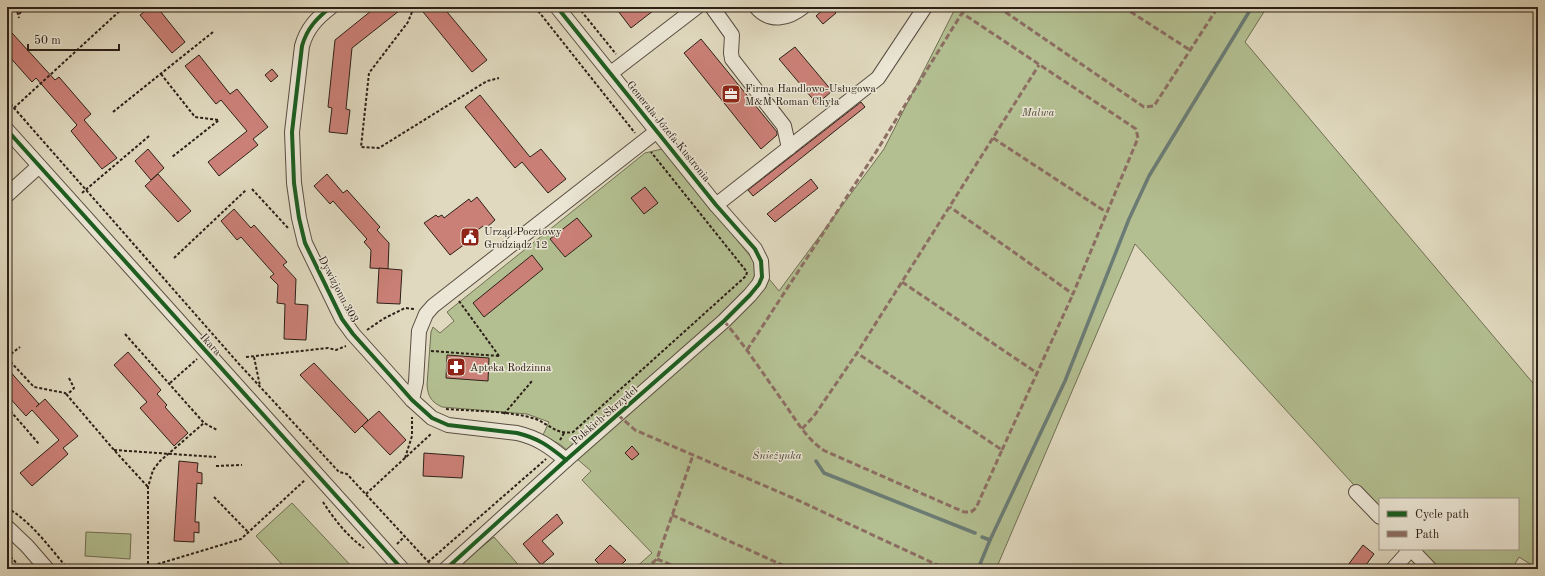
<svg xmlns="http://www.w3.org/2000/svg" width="1545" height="576" viewBox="0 0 1545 576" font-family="'Old Standard TT',serif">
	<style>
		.green { fill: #b3bf91; stroke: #707054 }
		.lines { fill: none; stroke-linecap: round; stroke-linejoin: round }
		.stream { stroke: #6b7c76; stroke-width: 3.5 }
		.building { fill: #cb8077; stroke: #2d2018 }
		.minor-casing { stroke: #5a4e42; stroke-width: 16 }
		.path { stroke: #2d2018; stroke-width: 2; stroke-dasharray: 3 2; stroke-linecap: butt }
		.minor { stroke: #ebe6d5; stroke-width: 14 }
		.quiet { stroke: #8d6e63; stroke-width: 3; stroke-dasharray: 6 3; stroke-linecap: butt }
		.cycleway-casing { stroke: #ebe6d5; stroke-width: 6 }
		.cycleway { stroke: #1b5e20; stroke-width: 4 }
		.labels { text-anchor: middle; stroke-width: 3; stroke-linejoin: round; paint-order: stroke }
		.poi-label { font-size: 11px; fill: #2d2018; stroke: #ebe6d5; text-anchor: start }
		.park-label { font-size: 11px; font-style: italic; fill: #4e4836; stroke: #ebe6d5 }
		.street-label { font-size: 11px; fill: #2d2018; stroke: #ebe6d5 }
	</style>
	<rect width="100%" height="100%" fill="#e0d9bf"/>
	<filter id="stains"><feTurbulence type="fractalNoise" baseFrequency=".005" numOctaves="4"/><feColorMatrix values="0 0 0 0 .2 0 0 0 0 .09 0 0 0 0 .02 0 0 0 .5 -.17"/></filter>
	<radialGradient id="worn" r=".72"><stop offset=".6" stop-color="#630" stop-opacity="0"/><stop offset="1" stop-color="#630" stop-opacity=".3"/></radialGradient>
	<g class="green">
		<path d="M956,7h311l-22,35 293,347v180l-19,-12 -7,12h-73l-20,-20h99v-50h-138v12l-27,-27 -218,-240 -139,325h-362l18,-16 -70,-73 9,-9 -30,-26 -18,-10 6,-13 -22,-8 -85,-7c-11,-5 -14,-11 -15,-22l4,-53 2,-5 7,6 14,-12 -7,-9 198,-159 17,-4 117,142 105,-142z"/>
		<path d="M292,503l62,66h-68l-30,-33z"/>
		<path d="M86,532l45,2 -1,25 -45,-3z"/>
		<path d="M494,537l28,32h-58l-3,-5z"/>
	</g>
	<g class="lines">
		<g class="stream">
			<path d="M816,461l8,12 151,60"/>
			<path d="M982,537l8,3"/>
			<path d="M978,569l12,-29 75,-159 64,-162 20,-43 103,-169"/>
		</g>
	</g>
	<g class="building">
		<path d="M150,7h7l28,35 -13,11 -32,-38z"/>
		<path d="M376,7h28l-52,41 -6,61 4,1 -3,24 -18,-2 3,-24 -4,-1 7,-67z"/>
		<path d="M419,7h24l44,53 -15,12z"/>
		<path d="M615,7h43l-27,21z"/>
		<path d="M826,7h5l5,6 -13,11 -7,-8z"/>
		<path d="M12,33l43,47 4,-3 32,37 -7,6 33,38 -15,11 -31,-38 6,-6 -41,-47 -4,4 -25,-28v-16z"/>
		<path d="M701,39l76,93v3l-16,14 -77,-96z"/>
		<path d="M795,47l37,44 -15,13 -38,-45z"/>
		<path d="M199,55l31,39 7,-5 31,38 -15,12 5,6 -39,31 -11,-14 39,-31 -26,-31 -5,4 -31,-38z"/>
		<path d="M272,69l6,7 -7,6 -6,-7z"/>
		<path d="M480,95l50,62 11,-8 25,30 -18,14 -26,-31 -7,6 -50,-61z"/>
		<path d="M861,102l4,5 -99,79 -13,10 -5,-6z"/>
		<path d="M148,149l16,19 -13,12 -16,-19z"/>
		<path d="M158,174l33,37 -13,11 -33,-36z"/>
		<path d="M327,174l16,19 4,-3 33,37 -3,3 12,13 -1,26 -18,-1 1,-18 -7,-8 3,-3 -34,-38 -3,3 -16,-18z"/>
		<path d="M811,179l7,9 -43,34 -8,-8z"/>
		<path d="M645,187l13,16 -14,11 -13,-16z"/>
		<path d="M477,197l18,23 -10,9 -2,-3 -20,15 2,3 -15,11 -26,-32 12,-8 2,2 4,-2 2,3 25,-19 2,3z"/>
		<path d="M234,209l17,19 3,-3 33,37 -4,3 13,14 -1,25 13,1 -2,35 -22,-1 1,-35 -8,-1 1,-18 -8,-8 4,-3 -33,-37 -4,3 -16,-19z"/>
		<path d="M577,218l15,18 -27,21 -15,-18z"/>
		<path d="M532,255l11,14 -59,48 -11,-14z"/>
		<path d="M379,268l23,2 -2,34 -23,-1z"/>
		<path d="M128,352l33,38 -4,4 10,11 -2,2 23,26 -14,13 -34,-38 7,-6 -33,-37z"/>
		<path d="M447,355l42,3 -1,23 -42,-3z"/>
		<path d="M314,363l54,57 -13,13 -55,-58z"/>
		<path d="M7,368l32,36 -3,3 9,-8 33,37 -15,12 5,6 -36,32 -12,-13 39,-33 -27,-30 -6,6 -19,-21z"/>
		<path d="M379,411l27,29 -16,15 -28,-29z"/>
		<path d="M632,446l7,8 -7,6 -7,-7z"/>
		<path d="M424,453l40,3 -2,22 -39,-2z"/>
		<path d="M179,461l19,2 -1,9 5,1v11l-5,-1 -2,39h4v11l-5,-1v10l-20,-1z"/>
		<path d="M557,514l6,9 -21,18 12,13 -13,11 -18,-21z"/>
		<path d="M610,545l16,15 -9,9h-13l-9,-9z"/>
		<path d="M1363,545l11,9 -11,15h-18z"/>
	</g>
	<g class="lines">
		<g class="minor-casing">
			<g id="minor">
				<path d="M331,7c-14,11 -24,21 -29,39l-10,86 2,51 5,35 6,25 37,76 11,15 44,49 15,17 20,18 16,7 69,8c21,5 32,13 49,27"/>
				<path d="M712,7l20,28 -1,18 1,6 52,67 5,22"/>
				<path d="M756,7c14,16 32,12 47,0"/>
				<path d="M611,73l86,-66"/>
				<path d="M7,130l395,439"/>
				<path d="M7,195l32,-29"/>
				<path d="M716,205l162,-127 47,-71"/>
				<path d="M412,400l4,-18 3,-51 7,-17 7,-8 224,-175"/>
				<path d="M1356,492l24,25"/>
				<path d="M7,527l20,19 20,23"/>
				<path d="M1411,549l19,20"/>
				<path d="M446,569l120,-109 158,-139 26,-26 9,-11 3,-7 -1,-16 -6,-12 -39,-44 -159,-198"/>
				<path d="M1393,569l18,-20"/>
			</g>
		</g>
		<g class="path">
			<path d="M16,7l3,11"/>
			<path d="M412,7v5l-4,10 -39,51 -8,74 18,1 108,-67 12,-3"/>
			<path d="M535,7l100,126"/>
			<path d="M578,7l38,47"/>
			<path d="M19,14l7,-7"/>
			<path d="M161,74l34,43 24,3 -47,37"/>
			<path d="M7,100l232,264 100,108 8,2 87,94"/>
			<path d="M14,108l110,-101"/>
			<path d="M113,112l100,-80"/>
			<path d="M252,189l36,39"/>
			<path d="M82,193l67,-57"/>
			<path d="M174,258l72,-68"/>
			<path d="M459,301l40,55"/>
			<path d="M367,330l16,-11 22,-11 9,1"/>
			<path d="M125,334l79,89 13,7"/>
			<path d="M431,351l68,5"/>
			<path d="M7,357l13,-10"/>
			<path d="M246,357l82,-9 8,2 10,-4"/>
			<path d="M254,357l6,29"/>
			<path d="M7,358l27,29 31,6 2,2"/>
			<path d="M69,378l5,10 -7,7 47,55 34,37"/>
			<path d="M170,383l27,-24"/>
			<path d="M7,407l32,37"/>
			<path d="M446,409c27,2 65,2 90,10 14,6 21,16 37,13l173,-156 1,-4 -96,-120"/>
			<path d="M504,414l28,-33"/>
			<path d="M560,440l4,-7"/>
			<path d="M114,450l102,7"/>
			<path d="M405,458l7,-22v-19"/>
			<path d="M216,466l26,-1"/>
			<path d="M366,494l66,-61"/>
			<path d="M214,497l35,36"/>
			<path d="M323,502c11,17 25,35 41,46"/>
			<path d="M7,508c24,13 43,40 61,61"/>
			<path d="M397,544l7,-7"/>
			<path d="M7,553l15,16"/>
			<path d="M428,562l118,-103"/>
			<path d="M148,567l93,-28 64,-59"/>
			<path d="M148,569v-82l5,-17 7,-9 44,-38"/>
		</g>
		<use href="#minor" class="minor"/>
		<g class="quiet">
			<path d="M989,7l3,2 3,-2"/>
			<path d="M998,7l146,100 10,-1 64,-99"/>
			<path d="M1123,7l67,43"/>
			<path d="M993,138l113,74"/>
			<path d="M902,282l135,91"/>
			<path d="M724,321c22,26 40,54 60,82 12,17 23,37 41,48l139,61h7l5,-4 26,-58 -145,-97"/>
			<path d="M747,350l129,-198 86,-139 174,116 2,9 -65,156 -123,-87"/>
			<path d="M618,415l17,15 158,68 153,71"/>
			<path d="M802,429l12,-13 43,-63 182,-288"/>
			<path d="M1002,450l71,-156"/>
			<path d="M672,515l119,54"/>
			<path d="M657,559l24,10"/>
			<path d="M645,569l12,-10 36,-104"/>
		</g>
		<g class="cycleway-casing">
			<g id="cycleway">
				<path d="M331,7c-14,11 -24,21 -29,39l-10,86 2,51 5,35 6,25 37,76 11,15 44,49 15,17 20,18 16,7 69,8c21,5 32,13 49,27"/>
				<path d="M7,130l395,439"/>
				<path d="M446,569l120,-109 158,-139 26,-26 9,-11 3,-7 -1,-16 -6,-12 -39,-44 -159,-198"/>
			</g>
		</g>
		<use href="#cycleway" class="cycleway"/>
	</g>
	<defs>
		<g id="office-square" transform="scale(1)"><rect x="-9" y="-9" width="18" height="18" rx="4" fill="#8f2418" stroke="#ebe6d5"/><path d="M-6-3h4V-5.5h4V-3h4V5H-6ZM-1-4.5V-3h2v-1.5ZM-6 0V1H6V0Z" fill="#fff"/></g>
		<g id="civic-square" transform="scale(1)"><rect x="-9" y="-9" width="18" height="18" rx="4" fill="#8f2418" stroke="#ebe6d5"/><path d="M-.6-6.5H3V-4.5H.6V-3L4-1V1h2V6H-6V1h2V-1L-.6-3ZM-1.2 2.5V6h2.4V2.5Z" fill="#fff"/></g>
		<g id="pharmacy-square" transform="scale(1)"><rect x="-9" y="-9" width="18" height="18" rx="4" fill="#8f2418" stroke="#ebe6d5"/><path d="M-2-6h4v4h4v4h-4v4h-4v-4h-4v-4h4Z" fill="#fff"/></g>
	</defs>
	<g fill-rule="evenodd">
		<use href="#office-square" x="731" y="94"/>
		<use href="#civic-square" x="470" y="237"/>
		<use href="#pharmacy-square" x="456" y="367"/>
	</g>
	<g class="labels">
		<g class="poi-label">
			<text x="745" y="92">Firma Handlowo-Usługowa<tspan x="745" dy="13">M&amp;M Roman Chyła</tspan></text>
			<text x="484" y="235">Urząd Pocztowy<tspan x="484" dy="13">Grudziądz 12</tspan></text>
			<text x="470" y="371">Apteka Rodzinna</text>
		</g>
		<g class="park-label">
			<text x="1038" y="116">Malwa</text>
			<text x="777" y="459">Śnieżynka</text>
		</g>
		<g class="street-label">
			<text transform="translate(669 131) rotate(51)" y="4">Generała Józefa Kustronia</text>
			<text transform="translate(339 289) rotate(62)" y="4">Dywizjonu 303</text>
			<text transform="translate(211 344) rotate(48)" y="4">Ikara</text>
			<text transform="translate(604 415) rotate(-41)" y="4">Polskich Skrzydeł</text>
		</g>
	</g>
	<rect width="1545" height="576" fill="none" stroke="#e0d9bf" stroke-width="24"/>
	<rect x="8" y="8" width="1529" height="560" fill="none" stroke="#2d2018" stroke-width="2"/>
	<rect x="12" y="12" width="1521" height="552" fill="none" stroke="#2d2018"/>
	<rect x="1379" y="498" width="140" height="52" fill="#ebe6d5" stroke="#9f9789"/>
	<rect x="1387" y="511" width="20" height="6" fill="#1b5e20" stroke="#9f9789"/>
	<text x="1415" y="518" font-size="12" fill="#2d2018">Cycle path</text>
	<rect x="1387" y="531" width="20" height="6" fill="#8d6e63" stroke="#9f9789"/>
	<text x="1415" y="538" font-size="12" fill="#2d2018">Path</text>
	<path d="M28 44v6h91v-6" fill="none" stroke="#2d2018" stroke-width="2"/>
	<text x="34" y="44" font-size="12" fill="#2d2018" stroke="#ebe6d5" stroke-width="3" paint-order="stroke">50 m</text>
	<rect width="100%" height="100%" filter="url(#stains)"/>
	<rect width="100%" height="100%" fill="url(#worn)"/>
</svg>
